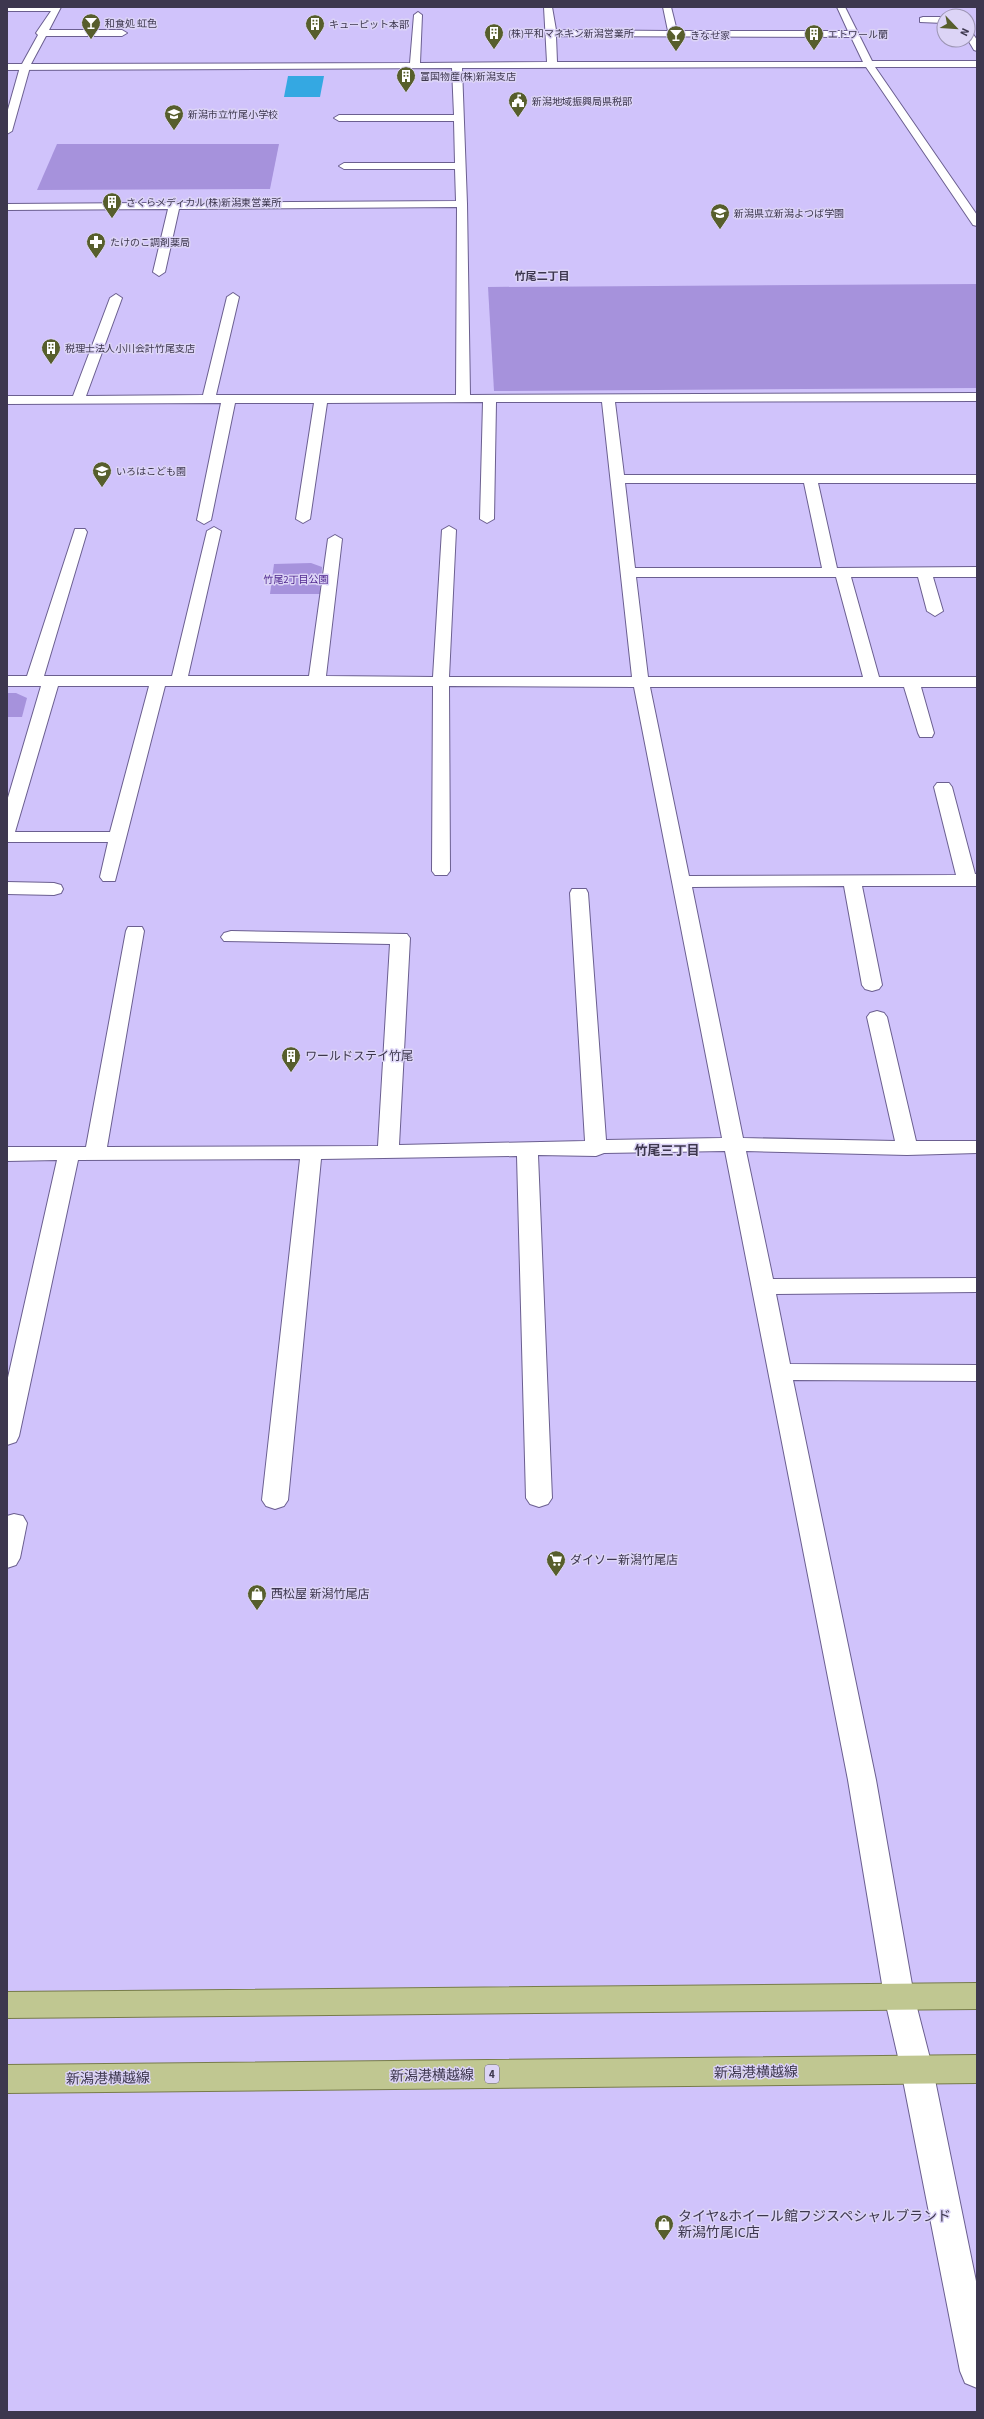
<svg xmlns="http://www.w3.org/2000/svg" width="984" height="2419" viewBox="0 0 984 2419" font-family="'Source Sans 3','Noto Sans JP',sans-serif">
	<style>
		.green { fill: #a692dc }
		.water { fill: #34a8e2 }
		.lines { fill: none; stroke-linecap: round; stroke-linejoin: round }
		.street-casing { stroke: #6b5f90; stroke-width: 2 }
		.secondary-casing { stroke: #6b5f90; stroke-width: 2 }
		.primary-casing { stroke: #777c4a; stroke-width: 2 }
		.street { fill: #fff; fill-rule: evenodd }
		.secondary { fill: #fff; fill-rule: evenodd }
		.primary { fill: #c0c791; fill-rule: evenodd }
		.labels { text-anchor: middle; stroke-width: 3; stroke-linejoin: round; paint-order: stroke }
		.far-poi-label { font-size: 10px; fill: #3d374e; stroke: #dcd4f6; text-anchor: start }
		.far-park-label { font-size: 10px; fill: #4d258d; stroke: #dcd4f6 }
		.far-neighbourhood-label { font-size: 11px; font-weight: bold; fill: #3d374e; stroke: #dcd4f6 }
		.shield { fill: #dcd4f6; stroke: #6d6680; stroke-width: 1 }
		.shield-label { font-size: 11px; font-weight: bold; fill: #3d374e }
		.poi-label { font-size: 12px; fill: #3d374e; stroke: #dcd4f6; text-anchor: start }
		.neighbourhood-label { font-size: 13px; font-weight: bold; fill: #3d374e; stroke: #dcd4f6 }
		.near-street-label { font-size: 14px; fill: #3d374e; stroke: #dcd4f6 }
		.near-poi-label { font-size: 14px; fill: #3d374e; stroke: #dcd4f6; text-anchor: start }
	</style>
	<rect width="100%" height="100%" fill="#d0c3fb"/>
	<g class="green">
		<path d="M57,144h222l-9,45 -233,1z"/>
		<path d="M977,284v104l-483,3 -6,-104z"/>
		<path d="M311,563l11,4 -2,27h-50l4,-30z"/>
		<path d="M7,693h9l11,5 -5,19h-15z"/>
	</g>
	<path class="water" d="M288,76h36l-4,21h-36z"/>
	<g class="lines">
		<g class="street-casing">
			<g id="street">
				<path d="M7,7h54l-12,23h73l5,3 -5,3h-76l-15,28 379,-1 4,-48 4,-3 4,3 -2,48 127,-1 -3,-55h8l4,23 112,1 -5,-24h8l6,24h171l-11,-24h8l27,54h105v6h-102l102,148v11l-4,-1 -107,-158 -404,1 5,136 3,191 507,-2v8l-362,1 9,73h353v8h-159l19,85 140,-1v10h-44l10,34 -8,5 -8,-5 -9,-34h-67l28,100h98v10h-56l13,46 -2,4h-12l-2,-4 -14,-46h-254l39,189 267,-1 -22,-88 3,-4h12l3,4 23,87h2v12h-115l20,99 -3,4 -7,2 -7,-2 -3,-4 -18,-99 -152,1 51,251 152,3 -28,-124 3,-4 7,-2 7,2 3,4 29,124h61v12l-70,2 -161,-4 27,128 204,-1v14l-201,2 14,70 187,1v16l-184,-1 83,400 38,216 19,74 44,216v102l-12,-5 -5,-12 -59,-301 -17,-74 -36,-216 -123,-629 -121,2 -8,3 -58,-1 14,343 -4,6 -9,3 -9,-3 -4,-6 -9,-342 -196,3 -33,341 -4,6 -9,3 -9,-3 -4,-6 38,-341 -222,1 -59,276 -3,6 -9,3v-63l50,-222 -50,1v-14h79l40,-216 2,-4h14l2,4 -37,216 271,-1 12,-202 -166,-3 -3,-4 3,-4 7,-2 176,3 3,4 -11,207 186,-4 -15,-248 2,-4h14l2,4 18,247 116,-2 -88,-451 -185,-1 1,185 -3,4h-12l-3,-4 1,-185h-268l-50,195h-12l-3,-4 8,-35h-101v-41l34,-115h-34v-10h20l48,-147h10l2,3 -43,144h128l35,-145 7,-4 7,4 -33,145h121l19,-137 7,-4 7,4 -16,137 107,1 9,-147 7,-4 7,4 -7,147h183l-30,-275h-106l-2,117 -7,4 -7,-4 3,-117 -156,1 -17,116 -7,4 -7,-4 18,-116h-79l-24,117 -7,4 -7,-4 24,-117 -214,1v-8h66l37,-98 6,-4 6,4 -36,98 117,-1 24,-98 6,-4 6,4 -23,98h240l1,-188 -278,2 -14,63 -6,4 -6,-4 15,-63 -161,1v-6l449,-3 -1,-32h-111l-5,-3 5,-3h111l-1,-42h-115l-5,-3 5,-3h115l-2,-47 -445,2v-6h15l16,-29 -2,-2 15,-22h-44zM556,36l295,1 12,25h-306zM625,483h179l18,85h-187zM636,577h200l27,100h-215zM58,686h91l-39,146h-95z"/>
				<path d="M923,17h21v6l-24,-1v-4z"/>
				<path d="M968,30l3,1 6,9v11l-3,-1 -6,-10z"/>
				<path d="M7,882l47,1 7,2 2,4 -2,4 -7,2 -47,-1z"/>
				<path d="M14,1514l9,2 4,7 -7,35 -4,7 -9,3v-52z"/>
			</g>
		</g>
		<g class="secondary-casing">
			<path id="secondary" d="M25,64l5,3 -18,64 -5,3v-21l13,-46z"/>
		</g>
		<g class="primary-casing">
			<g id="primary">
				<path d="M977,1983v26l-970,9v-26z"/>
				<path d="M977,2055v28l-970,10v-28z"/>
			</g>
		</g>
		<use href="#street" class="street"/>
		<use href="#secondary" class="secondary"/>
		<use href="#primary" class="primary"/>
	</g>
	<defs>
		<g id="bar-pin" transform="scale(1)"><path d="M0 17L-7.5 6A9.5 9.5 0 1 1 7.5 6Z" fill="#575e2c" stroke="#dcd4f6"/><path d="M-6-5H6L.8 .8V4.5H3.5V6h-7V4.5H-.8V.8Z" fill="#fff"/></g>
		<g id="building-pin" transform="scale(1)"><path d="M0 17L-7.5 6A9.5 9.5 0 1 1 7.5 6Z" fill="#575e2c" stroke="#dcd4f6"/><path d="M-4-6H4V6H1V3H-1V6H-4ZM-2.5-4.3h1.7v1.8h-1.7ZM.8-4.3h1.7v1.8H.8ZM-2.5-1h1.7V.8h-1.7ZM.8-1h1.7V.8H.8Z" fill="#fff"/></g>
		<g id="civic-pin" transform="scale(1)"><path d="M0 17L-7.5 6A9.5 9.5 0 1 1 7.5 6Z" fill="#575e2c" stroke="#dcd4f6"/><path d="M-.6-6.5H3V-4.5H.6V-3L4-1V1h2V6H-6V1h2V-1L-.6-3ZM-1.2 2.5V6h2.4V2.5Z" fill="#fff"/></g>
		<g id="school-pin" transform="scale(1)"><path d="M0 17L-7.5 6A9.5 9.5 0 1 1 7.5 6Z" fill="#575e2c" stroke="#dcd4f6"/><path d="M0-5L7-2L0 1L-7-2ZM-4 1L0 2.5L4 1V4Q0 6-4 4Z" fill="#fff"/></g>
		<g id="pharmacy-pin" transform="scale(1)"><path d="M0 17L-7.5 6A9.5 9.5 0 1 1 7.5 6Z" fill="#575e2c" stroke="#dcd4f6"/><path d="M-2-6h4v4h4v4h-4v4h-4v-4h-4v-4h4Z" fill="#fff"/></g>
		<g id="supermarket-pin" transform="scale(1)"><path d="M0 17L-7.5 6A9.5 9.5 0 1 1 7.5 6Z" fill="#575e2c" stroke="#dcd4f6"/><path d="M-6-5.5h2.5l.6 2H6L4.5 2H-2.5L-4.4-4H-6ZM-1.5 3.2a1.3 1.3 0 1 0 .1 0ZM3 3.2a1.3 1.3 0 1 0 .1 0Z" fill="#fff"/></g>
		<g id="shop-pin" transform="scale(1)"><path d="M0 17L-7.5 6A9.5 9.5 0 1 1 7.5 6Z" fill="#575e2c" stroke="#dcd4f6"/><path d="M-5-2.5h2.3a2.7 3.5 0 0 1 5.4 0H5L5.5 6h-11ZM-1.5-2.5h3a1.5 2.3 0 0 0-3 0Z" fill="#fff"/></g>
	</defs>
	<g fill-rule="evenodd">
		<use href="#bar-pin" x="91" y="23"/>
		<use href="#building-pin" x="315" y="24"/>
		<use href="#building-pin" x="494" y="33"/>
		<use href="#building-pin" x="814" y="34"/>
		<use href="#bar-pin" x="676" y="35"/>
		<use href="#building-pin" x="406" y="76"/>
		<use href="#civic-pin" x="518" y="101"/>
		<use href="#school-pin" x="174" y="114"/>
		<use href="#building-pin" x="112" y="202"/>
		<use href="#school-pin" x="720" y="213"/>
		<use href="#pharmacy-pin" x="96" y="242"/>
		<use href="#building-pin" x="51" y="348"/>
		<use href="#school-pin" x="102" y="471"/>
		<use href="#building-pin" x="291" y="1056"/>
		<use href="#supermarket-pin" x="556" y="1560"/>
		<use href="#shop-pin" x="257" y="1594"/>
		<use href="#shop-pin" x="664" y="2224"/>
	</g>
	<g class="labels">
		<g class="far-poi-label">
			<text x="105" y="27">和食処 虹色</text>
			<text x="329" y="28">キューピット本部</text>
			<text x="508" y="37">(株)平和マネキン新潟営業所</text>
			<text x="828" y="38">エトワール蘭</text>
			<text x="690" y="39">きなせ家</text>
			<text x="420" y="80">富国物産(株)新潟支店</text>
			<text x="532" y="105">新潟地域振興局県税部</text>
			<text x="188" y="118">新潟市立竹尾小学校</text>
			<text x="126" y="206">さくらメディカル(株)新潟東営業所</text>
			<text x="734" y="217">新潟県立新潟よつば学園</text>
			<text x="110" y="246">たけのこ調剤薬局</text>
			<text x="65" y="352">税理士法人小川会計竹尾支店</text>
			<text x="116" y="475">いろはこども園</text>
		</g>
		<g class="far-park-label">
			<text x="296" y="583">竹尾2丁目公園</text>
		</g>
		<g class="far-neighbourhood-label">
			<text x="542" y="280">竹尾二丁目</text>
		</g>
		<rect class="shield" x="485" y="2065" width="14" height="18" rx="3"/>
		<g class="shield-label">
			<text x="492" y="2078">4</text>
		</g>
		<g class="poi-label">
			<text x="305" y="1060">ワールドステイ竹尾</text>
			<text x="570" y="1564">ダイソー新潟竹尾店</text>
			<text x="271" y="1598">西松屋 新潟竹尾店</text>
		</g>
		<g class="neighbourhood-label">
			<text x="667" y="1155">竹尾三丁目</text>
		</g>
		<g class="near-street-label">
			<text transform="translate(756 2072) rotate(-1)" y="5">新潟港横越線</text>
			<text transform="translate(432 2075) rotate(-1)" y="5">新潟港横越線</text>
			<text transform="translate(108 2078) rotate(-1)" y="5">新潟港横越線</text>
		</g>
		<g class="near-poi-label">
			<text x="678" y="2221">タイヤ&amp;ホイール館フジスペシャルブランド<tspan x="678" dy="16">新潟竹尾IC店</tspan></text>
		</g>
	</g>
	<rect width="984" height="2419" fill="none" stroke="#3d374e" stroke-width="16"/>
	<g transform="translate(956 28) rotate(115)"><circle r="19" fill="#dcd4f6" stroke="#9c95b3"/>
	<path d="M0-3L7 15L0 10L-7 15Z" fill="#575e2c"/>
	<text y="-6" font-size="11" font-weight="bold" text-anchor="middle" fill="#3d374e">N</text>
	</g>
</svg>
